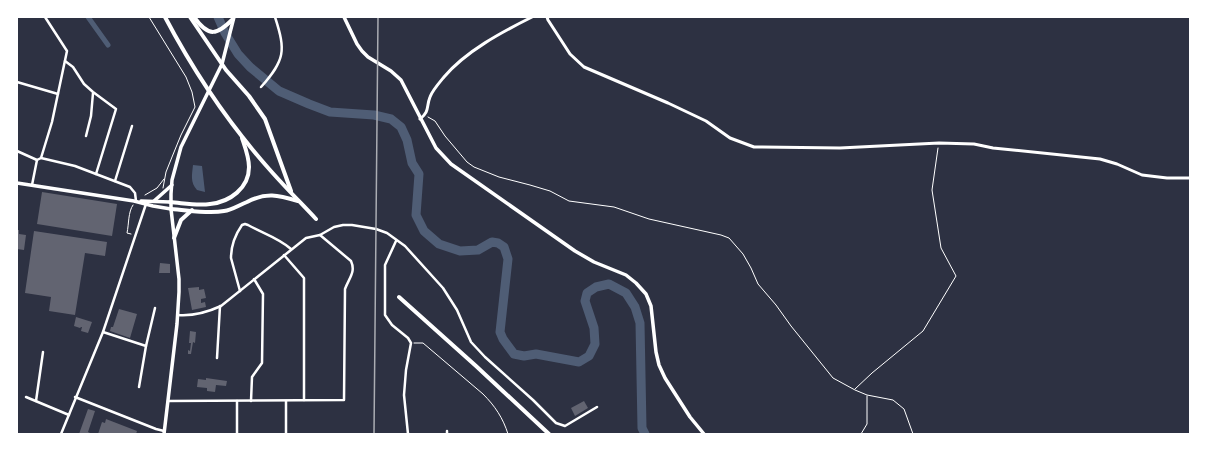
<svg xmlns="http://www.w3.org/2000/svg" width="1207" height="451" viewBox="0 0 1207 451" font-family="Signika,sans-serif">
	<style>
		.water { fill: #4f5d75 }
		.lines { fill: none; stroke-linecap: round; stroke-linejoin: round }
		.canal { stroke: #4f5d75; stroke-width: 5 }
		.river { stroke: #4f5d75; stroke-width: 9 }
		.building { fill: #626471 }
		.path { stroke: #fff; stroke-width: 1 }
		.minor { stroke: #fff; stroke-width: 2.5 }
		.tertiary { stroke: #fff; stroke-width: 3 }
		.secondary { stroke: #fff; stroke-width: 3.5 }
		.trunk { stroke: #fff; stroke-width: 4 }
		.rail { stroke: #abadb3; stroke-width: 1.5 }
	</style>
	<rect width="100%" height="100%" fill="#2d3142"/>
	<path class="water" d="M193,165l9,1 3,26 -8,-2c-7,-8 -5,-15 -4,-25z"/>
	<g class="lines">
		<path class="canal" d="M88,17l20,28"/>
		<path class="river" d="M218,17l7,16 13,21 12,13 29,24 30,13 21,8 44,3 17,4 10,8 6,13 5,23 7,11 -3,41 8,16 15,13 21,7 18,-1 14,-8 6,1 6,4 4,12 -8,73 3,7 11,15 10,2 12,-2 43,8 10,-6 6,-12 -1,-16 -9,-27 2,-8 9,-6 13,-3 17,9 9,14 5,16 2,105 3,6"/>
	</g>
	<g class="building">
		<path d="M42,192l75,12 -5,32 -75,-12z"/>
		<path d="M17,230h2v4l7,1 -2,15 -7,-1z"/>
		<path d="M34,231l73,11 -2,14 -20,-3 -10,62 -26,-4 2,-14 -26,-4z"/>
		<path d="M160,263l10,1v9h-11z"/>
		<path d="M199,287v3l5,-1 2,9 -5,1v4l4,-1 1,5 -14,3 -4,-22z"/>
		<path d="M119,309l18,5 -7,24 -20,-7 1,-4h2z"/>
		<path d="M76,317l16,5 -4,11 -7,-2 1,-4h-1l-1,1 -6,-2z"/>
		<path d="M190,331l6,1 -1,11 -2,-1 -2,12h-3v-4l2,1 1,-8h-2z"/>
		<path d="M206,378l21,3 -1,5 -10,-1 -1,7 -8,-1v-3l-10,-1 1,-8 8,1z"/>
		<path d="M584,401l4,7 -13,8 -4,-8z"/>
		<path d="M88,409l7,2 -7,21 4,2h-13z"/>
		<path d="M106,419l31,12 -1,3h-38l4,-12 3,1z"/>
	</g>
	<g class="lines">
		<g class="path">
			<path d="M149,17l37,60 6,15 3,15 -14,28 -9,22 -6,15 -3,16"/>
			<path d="M428,117l7,4 10,15 22,26 7,5 25,10 31,8 20,6 19,10 45,6 35,12 72,16 8,3 14,16 8,14 7,16 18,21 15,21 42,52 22,12 12,5 26,5 11,9 9,25"/>
			<path d="M145,195l12,-7 7,-9"/>
			<path d="M131,234l-4,-1c2,-9 1,-21 6,-28"/>
			<path d="M414,343h9l60,51c12,12 20,24 25,40"/>
			<path d="M855,389l17,-16 51,-42 33,-55 -15,-28 -9,-58 6,-42"/>
			<path d="M861,434l6,-10v-28"/>
		</g>
		<g class="minor">
			<path d="M65,61l8,6 11,17 9,8 23,17 -20,65"/>
			<path d="M17,82l41,12"/>
			<path d="M261,87c24,-27 25,-36 14,-70"/>
			<path d="M86,136l5,-20 2,-23"/>
			<path d="M17,151l20,9"/>
			<path d="M41,158l34,8 55,21 5,6 1,8"/>
			<path d="M115,181l17,-55"/>
			<path d="M32,185l5,-25 4,-2 11,-36 15,-71 -22,-34"/>
			<path d="M396,241l-11,24v50l7,10 16,13 3,5 -5,27 -2,25 4,39"/>
			<path d="M284,255l20,23v122"/>
			<path d="M240,291l-9,-33c0,-11 4,-23 11,-33l3,-1 3,1c14,8 31,13 43,24"/>
			<path d="M178,315c14,1 30,-3 43,-9l85,-68 14,-3 14,-8 9,-2h9l24,4 11,4 18,13 38,42 14,22 14,32 14,15 48,43 23,23 9,3 32,-19"/>
			<path d="M103,332l43,14 -7,41"/>
			<path d="M146,346l9,-38"/>
			<path d="M217,358l3,-52"/>
			<path d="M26,397l43,18"/>
			<path d="M75,397l81,32 8,2"/>
			<path d="M36,401l7,-49"/>
			<path d="M168,401l176,-1 1,-111c4,-11 11,-17 6,-28l-31,-26"/>
			<path d="M251,401l1,-24 10,-14 1,-69 -9,-15"/>
			<path d="M286,401v33"/>
			<path d="M447,431v3"/>
			<path d="M61,434l42,-102 43,-128"/>
			<path d="M237,434v-33"/>
		</g>
		<g class="tertiary">
			<path d="M547,17l1,3 22,34 14,13 84,36 38,18 24,17 24,9 86,1 99,-5 35,1 19,4 107,11 17,5 25,11 25,3h23"/>
			<path d="M420,119c10,-8 6,-12 10,-22 2,-6 9,-14 14,-20 22,-26 58,-45 88,-60"/>
		</g>
		<g class="secondary">
			<path d="M344,17l13,27 5,7 6,6 23,14 10,9 35,68 15,16 124,87 19,11 32,13 10,8 10,11 5,12 5,46 3,13 6,13 25,39 14,17"/>
			<path d="M17,183l117,18 19,5 18,3"/>
			<path d="M141,201l29,1"/>
			<path d="M154,201l18,-16"/>
			<path d="M164,434l13,-110 2,-32v-13l-8,-70v-15l1,-14 9,-33 41,-83 12,-47"/>
		</g>
		<g class="trunk">
			<path d="M165,17c29,55 64,107 105,153 15,17 31,33 46,49"/>
			<path d="M190,17l36,53 23,26 16,23 26,72"/>
			<path d="M194,17c15,21 23,18 39,2"/>
			<path d="M170,202c13,1 27,4 40,2 20,-2 39,-16 39,-37 0,-10 -4,-20 -7,-29"/>
			<path d="M171,209c17,1 36,5 53,2 8,-1 15,-6 23,-9 19,-10 31,-7 51,-1"/>
			<path d="M174,238l7,-18 11,-10"/>
			<path d="M399,297l77,69 73,68"/>
		</g>
		<path class="rail" d="M374,434l4,-417"/>
	</g>
	<rect width="1207" height="451" fill="none" stroke="#ffffff" stroke-width="36"/>
</svg>
